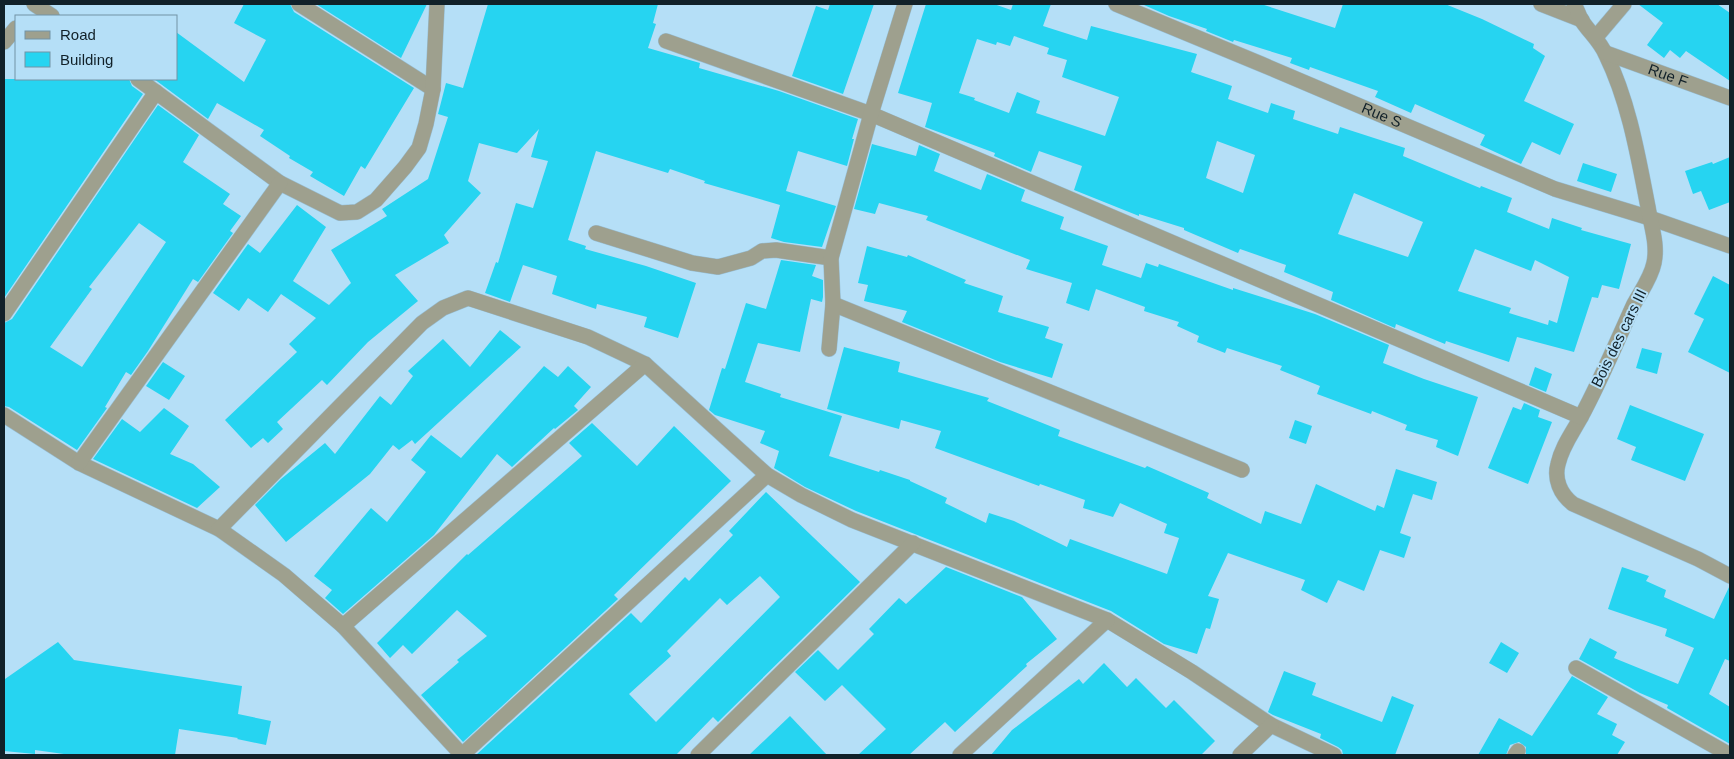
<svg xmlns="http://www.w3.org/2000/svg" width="1734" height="759" viewBox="0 0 1734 759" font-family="Helvetica,sans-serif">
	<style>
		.building { fill: #26d4f1; fill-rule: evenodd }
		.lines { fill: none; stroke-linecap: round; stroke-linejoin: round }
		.minor-casing { stroke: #97bdd2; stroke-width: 16 }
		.minor { stroke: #9ea08e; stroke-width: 15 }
		.labels { text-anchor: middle; stroke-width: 4; stroke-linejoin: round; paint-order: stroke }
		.street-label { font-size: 15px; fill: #112129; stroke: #b5dff7 }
	</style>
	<rect width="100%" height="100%" fill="#b5dff7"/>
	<g class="building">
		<path d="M244,4h46l4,8 120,76 -49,81 -4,-3 -17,30 -34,-20 3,-4 -24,-14 1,-2 -30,-20 4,-6 -47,-27 -9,16 -54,-40h22v-47l68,50 22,-42 -32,-17z"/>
		<path d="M316,4h111l-26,54z"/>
		<path d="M488,4h170l-5,19 3,1 -8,24 45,13 7,2 -1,5 80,23 79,28 -6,20h2l-7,27 -49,-15 -12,40 50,15 -14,41 -38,-5 -13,-4 9,-33 -76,-22 1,-2 -35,-12 -2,4 -72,-22 -28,89 18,6 -1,3 61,17 50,17 -18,55 -34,-11 3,-10 -50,-13 -1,5 -44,-15 5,-18 -34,-11 -13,37 -25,-9 11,-31 2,1 18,-60 17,5 15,-47 -17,-4 8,-28 -22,24 -38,-10 -11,38 13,12 -37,42 5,8 -54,32 23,26 -50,41 -41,43 -5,-5 -45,42 6,7 -15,14 -5,-5 -12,10 -26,-28 72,-68 -8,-8 27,-26 -35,-24 -13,18 -20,-14 -9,13 -26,-18 35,-49 12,9 37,-48 29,22 -33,54 36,24 22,-22 -20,-33 56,-34 -5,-7 46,-30 20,-62 -10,-3 8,-31 17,5z"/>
		<path d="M830,4h44l-31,90 -51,-18 24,-70 12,4z"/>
		<path d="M926,4h68l17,6 2,-6h38l-8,22 44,14 4,-14 106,28 -6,18 41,14 -4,13 40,14 3,-10 24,8 -2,8 45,15 2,-7 65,21 -2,8 77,32 1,-2 31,12 -5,14 42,17 3,-11 30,10 -1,2 50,14 -12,45 -17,-4 -4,13 -6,-1 -18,55 -57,-15 -8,25 -63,-21 -1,3 -49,-20 -1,4 -64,-28 2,-8 -49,-20 2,-7 -46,-16 -2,4 -54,-23v-2l-45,-14v2l-65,-26 8,-24 -43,-15 -8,21 -37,-16 1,-3 -70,-26 7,-24 -34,-10zM1014,36l35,12 -2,6 20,6 -5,17 57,20 -14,39 -69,-23 4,-12 -23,-9 -8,21 -35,-13 1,-2 -16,-5 18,-54 19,6 1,-3 13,4zM1217,141l38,14 -12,38 -37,-15zM1354,193l69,29 -15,35 -70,-23zM1475,249l56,22 4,-11 34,17 -12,46 -8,-3 -1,5 -39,-12 2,-5 -53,-17z"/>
		<path d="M1144,4h117l74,24 8,-24h102l37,15 52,25 -1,4 12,8 -21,45 50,23 -14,31 -28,-13 -11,22 -41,-19 5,-10 -70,-31 -4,9 -36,-16 3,-6 -68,-24 -1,3 -19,-7 2,-5 -58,-18 -1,2 -27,-11 1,-2 -38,-13 -25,-11z"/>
		<path d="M1638,4h79l13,9v68l-44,-30 -6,7 -10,-8 -6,8 -17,-13 16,-22z"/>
		<path d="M4,79h125l3,7 11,8 -139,204z"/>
		<path d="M158,105l41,30 -16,27 47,32 -7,10 18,12 -11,15 3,2 -35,49 -5,-3 -45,72 -17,24 -5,-3 -21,35 2,1 -30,42 -68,-43 -5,-1v-83l8,-4zM139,223l27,19 -84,125 -32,-20 42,-58 -3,-2z"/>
		<path d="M872,144l44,12 3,-11 21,9 -6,17 47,19 6,-16 38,16 -4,11 43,16 -4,12 48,17 -6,19 39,13 5,-15 12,4 1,-3 74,26v-2l82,26 74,31 -6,18 41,16 54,18 -20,59 -22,-9 2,-7 -33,-10 2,-5 -35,-14 -1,3 -54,-20 3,-8 -40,-16 2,-4 -55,-18 -2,5 -28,-11 2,-6 -22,-10 2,-4 -35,-11 1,-4 -49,-18 -7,22 -23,-8 6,-20 -46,-14 4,-9 -104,-40 2,-4 -49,-13 -4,11 -21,-5z"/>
		<path d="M1730,157v45l-21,8 -8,-19 -8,3 -8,-23 27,-9 1,2z"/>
		<path d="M1583,163l34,11 -6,18 -34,-11z"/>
		<path d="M867,246l40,11 1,-2 58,25 -2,3 39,13 -5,16 51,15 -4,11 18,6 -11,34 -52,-16 -98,-40 5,-11 -43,-10 4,-16 -10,-2z"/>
		<path d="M781,260l35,5 -4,11 11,4v17l-1,5 -11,-3 -11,53 -42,-9 -13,39 36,12 -1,3 62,19 -13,40 50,16 1,-2 30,10v1l37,17 -2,5 41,20 3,-10 25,8 53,26 3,-8 97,35 12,-36 -15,-5 3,-9 -47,-21 -7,14 -30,-9 2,-8 -45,-16 -1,2 -104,-38 6,-17 -40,-11 -2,9 -72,-20 17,-62 56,15 -2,10 91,26 -2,3 73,29 -2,6 87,32 2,-2 62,27 -2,5 54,26 4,-13 36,13 15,-40 59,27 2,-6 7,3 12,-39 41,13 -5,18 -19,-6 -13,39 11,4 -7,21 -24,-8 -16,41 -26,-11 -11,23 -26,-13 4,-10 -77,-27 -20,43 11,3 -9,30 -4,-1 -9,26 -33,-10 -53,-33 -255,-100 -51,-24 -31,-19 5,-17 -19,-8 5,-12 -50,-16 -6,-5 13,-42 3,1 21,-66 20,6z"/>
		<path d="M1713,276l17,9v88l-42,-21 16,-33 -10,-5z"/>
		<path d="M500,330l21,17 -106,97 -3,-4 -13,10 -6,-5 -23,29 -84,68 -31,-37 26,-26 44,-36 10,11 45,-58 11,9 22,-29 -5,-5 35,-32 27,28z"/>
		<path d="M1642,348l20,5 -5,21 -21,-6z"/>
		<path d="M163,362l22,14 -16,24 -23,-14z"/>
		<path d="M544,366l14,11 10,-11 23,21 -17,19 4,4 -23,19 -1,-1 -42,39 -15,-13 -63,81 -91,79 -18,-16 7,-8 -18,-14 57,-68 16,14 39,-50 -15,-12 20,-25 30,23z"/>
		<path d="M1535,367l17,7 -6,18 -17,-7z"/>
		<path d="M1524,403l16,7 -2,7 14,5 -24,62 -40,-16 25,-61 8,3z"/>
		<path d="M1630,405l74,29 -19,47 -54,-21 5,-13 -19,-8z"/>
		<path d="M164,408l25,18 -19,28 23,10 27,23 -23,21 -104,-49 29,-40 18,13z"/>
		<path d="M1295,420l17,6 -6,18 -17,-6z"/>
		<path d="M592,423l45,43 37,-40 57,55 -117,114 4,4 -155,143 -42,-47 38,-33 -2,-2 30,-24 -30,-26 -45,44 -9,-9 -13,13 -13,-15 90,-89 1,1 114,-99 -13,-13z"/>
		<path d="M766,492l94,90 -142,140 -5,-5 -37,38h-200l155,-142 10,10 44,-46 4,4 44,-46 -4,-4zM760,576l20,21 -124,125 -27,-28 42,-38 -4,-5 53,-53 7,7z"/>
		<path d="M946,567l76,30 35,42 -31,25 1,2 -72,66 -10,-10 -36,33h-51l28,-26 -44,-44 -17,16 -30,-29 23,-22 20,20 36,-36 -5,-5 30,-31 7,6z"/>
		<path d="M1622,567l27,9 -3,5 20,9 -2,7 50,22 16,-34v76l-5,-2 -16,35 21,13v37l-63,-36 1,-3 -28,-12 -61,-34 11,-21 27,14 -3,6 64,26 16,-36 -29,-12 2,-7 -59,-20z"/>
		<path d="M58,642l16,18 168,26 -4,28 33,7 -5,24 -29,-6 1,-1 -59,-9 -4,26h-104l-36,-5v4l-31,-3 1,-72z"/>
		<path d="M1501,642l18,11 -12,20 -18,-10z"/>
		<path d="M1104,663l23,24 9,-9 30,30 8,-8 41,41 -14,14h-210l21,-25 67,-51 4,5z"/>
		<path d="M1284,671l32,12 -4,12 70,27 10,-26 22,9 -19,50h-52l-1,-5 -4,-3 -18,-9 1,-4 -48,-19 -5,-3z"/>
		<path d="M1572,676l36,21 -11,17 20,10 -5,11 13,7 -8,13h-91v-8l-7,-5 -9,3 -4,10h-28l21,-37 33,18z"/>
		<path d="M790,716l37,39h-78z"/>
	</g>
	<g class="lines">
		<g class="minor-casing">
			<g id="minor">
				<path d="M34,4l18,12"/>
				<path d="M299,4l134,85"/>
				<path id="s1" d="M1116,4l145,60 294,125 95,29 80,28"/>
				<path d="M1541,4l41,16"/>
				<path d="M1574,4c3,5 5,12 8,17 8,12 18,20 24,34 23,47 32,101 42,152 3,19 10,37 6,56 -3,15 -13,28 -20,41 -17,37 -33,76 -53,113 -8,15 -19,29 -23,47 -4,15 2,30 15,40l125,55 32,17"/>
				<path d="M1596,37l28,-33"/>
				<path d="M666,41l205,73 710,303"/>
				<path d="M4,42l12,-14"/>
				<path id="s2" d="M1606,53l124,45"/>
				<path d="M138,79l142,104 60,30 17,-1 19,-12 29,-33 14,-19 7,-24 7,-35 4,-85"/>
				<path d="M596,233l96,30 26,4 33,-9 11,-7 14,-1 55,8"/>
				<path d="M833,304l409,166"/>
				<path d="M4,314l152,-222"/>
				<path d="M829,349l4,-45 -2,-46 40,-144 34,-110"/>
				<path d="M4,415l75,48 140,66 65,46 59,51 119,129 305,-280"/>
				<path d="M79,463l201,-280"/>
				<path d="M219,529l203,-206 21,-15 25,-10 120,39 57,27 122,111 34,20 51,25 255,100 85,52 79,53 63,30"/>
				<path d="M343,626l302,-262"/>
				<path d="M1576,668l154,87"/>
				<path d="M698,755l215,-212"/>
				<path d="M960,755l147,-135"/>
				<path d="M1240,755l31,-30"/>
				<path d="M1515,755l3,-4"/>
			</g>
		</g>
		<use href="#minor" class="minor"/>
	</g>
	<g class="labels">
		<g class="street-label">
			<text dy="5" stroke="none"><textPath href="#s2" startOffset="66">Rue F</textPath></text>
			<text dy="5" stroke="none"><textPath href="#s1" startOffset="288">Rue S</textPath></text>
			<text transform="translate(1619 338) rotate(-64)" y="5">Bois des cars III</text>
		</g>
	</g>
	<rect width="1734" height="759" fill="none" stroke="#112129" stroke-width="10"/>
	<rect x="15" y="15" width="162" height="65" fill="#b5dff7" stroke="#7393a5"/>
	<rect x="25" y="31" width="25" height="8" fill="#9ea08e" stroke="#7393a5"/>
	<text x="60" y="40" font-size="15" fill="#112129">Road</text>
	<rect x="25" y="52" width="25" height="15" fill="#26d4f1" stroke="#7393a5"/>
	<text x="60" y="65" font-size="15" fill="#112129">Building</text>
</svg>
